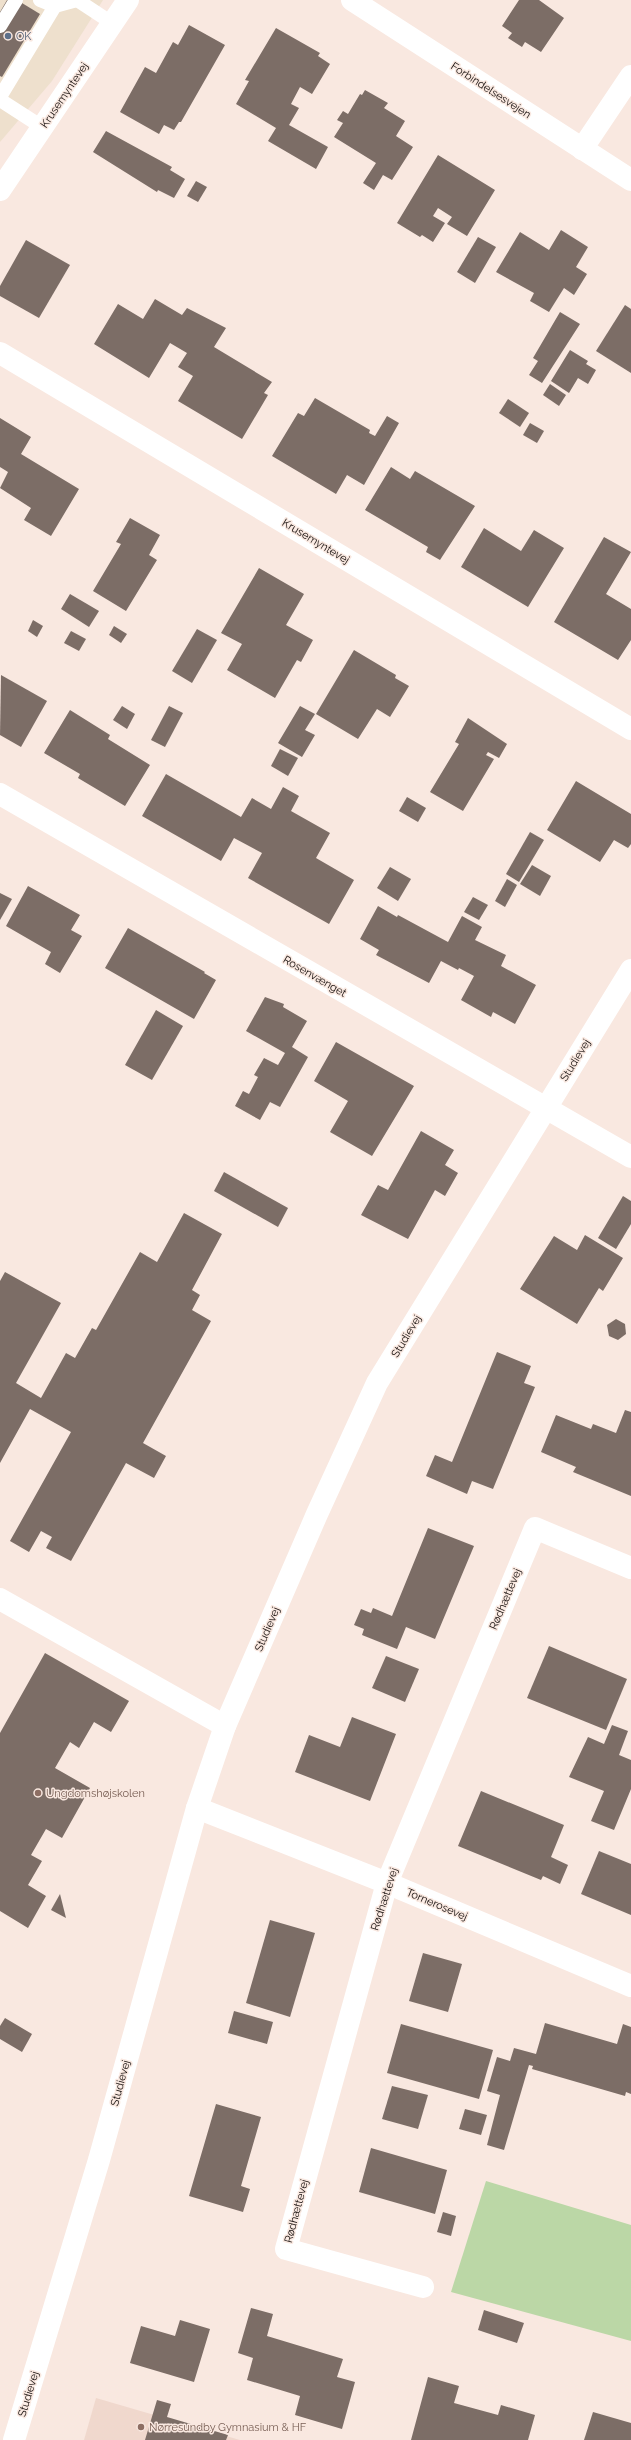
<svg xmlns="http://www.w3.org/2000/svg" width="631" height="2440" viewBox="0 0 631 2440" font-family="Raleway,sans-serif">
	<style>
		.commercial { fill: #eee0cd }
		.built { fill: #f0d8cd }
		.green { fill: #bbd7a6 }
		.building { fill: #7c6d66 }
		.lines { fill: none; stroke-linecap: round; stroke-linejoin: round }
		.service { stroke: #fff; stroke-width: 14 }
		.minor { stroke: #fff; stroke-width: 22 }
		.tertiary { stroke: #fff; stroke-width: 22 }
		.service-dot { fill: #5c6f8a; stroke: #f9e8e0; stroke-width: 1.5 }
		.education-dot { fill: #8d6e63; stroke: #f9e8e0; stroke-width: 1.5 }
		.labels { text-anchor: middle; stroke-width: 3; stroke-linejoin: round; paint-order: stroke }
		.service-label { font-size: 11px; fill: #4e5e75; stroke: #f9e8e0; text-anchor: start }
		.street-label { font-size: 11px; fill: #130d0b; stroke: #f9e8e0 }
		.education-label { font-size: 11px; fill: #785e54; stroke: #f9e8e0; text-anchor: start }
	</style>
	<rect width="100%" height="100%" fill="#f9e8e0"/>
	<path class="commercial" d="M0,0h103l-51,81 -52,61z"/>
	<path class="built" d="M96,2398l144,42h-156z"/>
	<path class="green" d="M486,2181l145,44v116l-180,-49z"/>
	<g class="building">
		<path d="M7,0h10l23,14 -38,63 -2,-1v-64z"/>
		<path d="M519,0h20l25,18 -23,34 -16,-10 -3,5 -14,-9 4,-5 -10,-7z"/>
		<path d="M189,25l36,20 -44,77h-2l-5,8 -10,-5 -5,9 -39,-22 25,-45 11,6 17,-31 5,3z"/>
		<path d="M276,28l44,25 -2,3 12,8 -18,30 -12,-7 -9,17 8,4 -10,17 39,22 -12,22 -48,-28 8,-13 -40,-24 13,-23 -4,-1z"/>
		<path d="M365,90l23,13 -4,5 21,13 -9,15 17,11 -21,33 -9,-5 -9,15 -11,-7 13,-20 -42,-26 9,-14 -6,-3 6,-9 5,3 12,-20 2,1z"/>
		<path d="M106,131l66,36 -2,3 15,9 -11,19 -16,-8 -1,2 -64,-40z"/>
		<path d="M438,155l57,35 -28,46 -20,-12 5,-7 -14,-9 -5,8 12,7 -12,19 -11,-7 -2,2 -23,-14z"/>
		<path d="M196,181l11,6 -9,15 -11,-6z"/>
		<path d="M561,230l27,17 -12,20 11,7 -13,21 -10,-7 -15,24 -19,-11 4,-8 -38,-21 24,-40 29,18z"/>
		<path d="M478,237l18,10 -21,36 -18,-11z"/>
		<path d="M26,240l44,25 -31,53 -39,-22v-10z"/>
		<path d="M155,299l27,16 5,-7 39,20 -12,19 58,35 -8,11 4,2 -26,44 -64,-38 15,-25 -15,-9 9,-14 -17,-10 -21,35 -55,-34 24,-40 25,15z"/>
		<path d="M625,305l6,4v64l-35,-22z"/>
		<path d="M560,312l20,12 -38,59 -13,-8 9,-14 -5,-3z"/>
		<path d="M570,350l18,11 -2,3 10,6 -8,14 -10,-6 -9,15 -18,-12z"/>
		<path d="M550,384l16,11 -7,11 -16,-11z"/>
		<path d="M315,398l55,32 -1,3 6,3 12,-20 12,7 -35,62 -17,-10 -11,19 -64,-38 26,-43 6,3z"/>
		<path d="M508,399l21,14 -9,14 -21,-14z"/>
		<path d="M0,418l31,19 -10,17 58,35 -28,47 -27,-16 7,-12 -31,-20 8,-16 -8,-5z"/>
		<path d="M530,423l14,8 -7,12 -14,-8z"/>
		<path d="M391,467l19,12 5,-8 60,35 -35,54 -14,-8 2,-5 -63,-37z"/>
		<path d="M130,518l30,17 -11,20 8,5 -31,51 -33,-20 28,-47 -5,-2z"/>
		<path d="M484,528l37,23 13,-21 30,18 -36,59 -67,-40z"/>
		<path d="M604,537l27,15 -25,42 25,15v31l-13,20 -64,-38z"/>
		<path d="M259,568l45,26 -18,31 27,15 -12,22 -4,-2 -22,38 -48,-28 15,-26 -21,-11z"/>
		<path d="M70,594l29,17 -10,16 -28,-18z"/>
		<path d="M33,620l10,6 -6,11 -9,-6z"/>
		<path d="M114,626l13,8 -6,9 -12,-8z"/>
		<path d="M197,629l20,11 -25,43 -20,-12z"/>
		<path d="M71,631l15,8 -7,12 -15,-8z"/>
		<path d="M354,650l42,25 -1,3 14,8 -19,31 -13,-8 -19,30 -42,-25z"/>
		<path d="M1,675l46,26 -26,46 -21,-12z"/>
		<path d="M122,706l13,8 -8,15 -14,-9z"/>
		<path d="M169,706l14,7 -18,34 -14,-7z"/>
		<path d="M300,706l15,8 -10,16 10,5 -13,22 -24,-14z"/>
		<path d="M70,710l40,25 -2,4 42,26 -25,41 -47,-28 2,-4 -36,-21z"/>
		<path d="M468,718l39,26 -8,14 -11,-6 -2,3 8,4 -31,52 -33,-19 29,-48 -4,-2z"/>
		<path d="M280,749l18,9 -10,18 -17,-10z"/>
		<path d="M166,774l75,43 11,-19 19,11 12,-22 16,9 -8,15 39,22 -14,25 38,22 -25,44 -81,-46 14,-25 -28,-15 -13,23 -79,-45z"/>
		<path d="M576,781l55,33v30l-3,4 -14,-8 -14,22 -53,-32z"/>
		<path d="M407,797l19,11 -8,14 -19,-11z"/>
		<path d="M530,832l14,8 -25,42 -13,-8z"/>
		<path d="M532,865l19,11 -11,20 -20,-12z"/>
		<path d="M390,867l21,12 -13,22 -21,-13z"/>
		<path d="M507,879l10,6 -12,22 -10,-6z"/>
		<path d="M28,886l52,29 -9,15 11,6 -22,37 -15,-9 6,-12 -45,-26z"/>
		<path d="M0,893l12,6 -12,21z"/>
		<path d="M473,897l15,8 -9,15 -15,-8z"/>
		<path d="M378,906l19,11 1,-2 50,27 14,-26 20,11 -7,13 31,15 -5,11 35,19 -21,39 -22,-12 -2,5 -30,-17 13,-24 -15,-8 -1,2 -17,-9 -12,22 -53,-28 3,-5 -19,-11z"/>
		<path d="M128,928l77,44 -1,1 12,7 -22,39 -89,-51z"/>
		<path d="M265,997l19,7 -1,3 24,14 -15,26 16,10 -28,50 -10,-5 -10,18 -25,-14 8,-15 6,3 9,-17 -4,-2 10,-17 14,7 7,-12 -39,-22z"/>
		<path d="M156,1010l27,16 -31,54 -27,-15z"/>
		<path d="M336,1042l78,44 -42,70 -42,-24 18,-31 -34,-20z"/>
		<path d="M421,1131l33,19 -9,15 13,8 -13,23 -10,-6 -27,49 -47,-24 17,-30 10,5z"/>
		<path d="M224,1172l64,36 -10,19 -64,-36z"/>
		<path d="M623,1196l8,5v23l-15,25 -18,-11z"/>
		<path d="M184,1213l38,21 -30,56 8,5 -8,15 19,11 -68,122 23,13 -12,22 -28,-15 -55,98 -25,-13 6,-11 -11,-6 -12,21 -19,-11 61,-109 -41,-23 -30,54v-182l5,-9 56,31 -45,80 25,15 25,-45 9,5 17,-30 4,2 44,-78 17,10z"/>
		<path d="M585,1235l38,23 -20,33 -4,-3 -22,36 -57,-35 34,-53 23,14z"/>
		<path d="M616,1319l9,5 1,10 -8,6 -9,-4 -2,-11z"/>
		<path d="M497,1352l34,14 -7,17 11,4 -42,102 -21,-8 -5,13 -41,-18 9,-21 17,7z"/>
		<path d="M625,1410l6,2v84l-58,-24 3,-5 -35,-15 15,-37 35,14 2,-5 23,9z"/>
		<path d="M428,1528l46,18 -39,93 -29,-12 -9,22 -35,-14 2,-6 -10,-4 7,-16 10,4 2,-5 19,8z"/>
		<path d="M549,1646l78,33 -21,51 -79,-32z"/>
		<path d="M45,1653l84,48 -18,31 -17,-10 -15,26 -9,-6 -15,26 35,20 -28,50 -16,-9 -15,26 11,6 -14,24 18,11 -18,32 -28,-17v-178z"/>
		<path d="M386,1656l33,13 -14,33 -33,-14z"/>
		<path d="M352,1717l44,17 -26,67 -75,-29 14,-37 31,12z"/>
		<path d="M612,1725l16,6 -9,24 12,5v29l-17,41 -23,-9 13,-30 -35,-14 19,-40 16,7z"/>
		<path d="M481,1791l83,34 -13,32 17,8 -8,19 -17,-8 -2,4 -83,-34z"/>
		<path d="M599,1851l32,13v51l-50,-21z"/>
		<path d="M60,1894l6,24 -15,-8z"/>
		<path d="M270,1920l45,13 -25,84 -44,-14z"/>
		<path d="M423,1953l39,11 -14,48 -39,-11z"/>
		<path d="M234,2011l39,11 -6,22 -39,-11z"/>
		<path d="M5,2018l27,16 -10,18 -22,-13v-13z"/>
		<path d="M545,2023l72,21 6,-20 8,3v67l-5,-2 -1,4 -93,-27 1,-3 -4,-1 -25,85 -17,-5 13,-50 -13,-4 10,-34 13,4 4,-13 22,6z"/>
		<path d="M401,2024l92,26 -14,49 -92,-26z"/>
		<path d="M392,2086l36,9 -10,34 -36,-10z"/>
		<path d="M216,2104l45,13 -20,69 9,3 -7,23 -54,-16z"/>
		<path d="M465,2109l22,6 -6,20 -22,-6z"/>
		<path d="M371,2148l76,22 -12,44 -76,-22z"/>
		<path d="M443,2212l13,4 -5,20 -14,-4z"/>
		<path d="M251,2308l22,6 -6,22 76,23 -6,18 18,5 -13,47 -47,-14 5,-19 -53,-16 6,-22 -15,-5z"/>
		<path d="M484,2310l40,13 -7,20 -39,-13z"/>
		<path d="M180,2320l30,9 -16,53 -64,-19 11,-37 34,10z"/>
		<path d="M428,2377l31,9 -5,17 44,12 3,-10 34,10 -7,25h-117z"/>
		<path d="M157,2400l14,4 -4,13 61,18 -2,5h-81z"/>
		<path d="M593,2412l38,11v17h-47z"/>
	</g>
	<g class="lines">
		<g class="service">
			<path d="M55,6l22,-6 35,23"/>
			<path d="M0,26l16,-26"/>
			<path d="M0,97l55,-91 -15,-6"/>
			<path d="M0,100l42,27"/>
		</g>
		<g class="minor">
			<path d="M582,149l49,-73"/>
			<path d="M0,190l128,-190"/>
			<path d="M0,353l631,376"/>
			<path d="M0,794l631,363"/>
			<path d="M0,1599l225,127"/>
			<path d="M197,1808l190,75 244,103"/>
			<path d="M423,2287l-137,-38 101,-366 148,-355 96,40"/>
			<path d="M14,2440l85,-280 98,-352 28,-82 92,-212 60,-131 254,-413"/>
		</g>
		<path class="tertiary" d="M352,0l279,180"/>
	</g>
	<circle class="service-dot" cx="8" cy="36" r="4"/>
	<g class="education-dot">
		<circle cx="38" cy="1793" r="4"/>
		<circle cx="141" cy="2427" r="4"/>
	</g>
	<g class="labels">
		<g class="service-label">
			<text x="16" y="40">OK</text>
		</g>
		<g class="street-label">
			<text transform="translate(491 90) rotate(33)" y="4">Forbindelsesvejen</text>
			<text transform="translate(64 95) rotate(-56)" y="4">Krusemyntevej</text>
			<text transform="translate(316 541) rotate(31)" y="4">Krusemyntevej</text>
			<text transform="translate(315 976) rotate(30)" y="4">Rosenvænget</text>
			<text transform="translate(575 1060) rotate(-58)" y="4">Studievej</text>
			<text transform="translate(406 1336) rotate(-59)" y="4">Studievej</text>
			<text transform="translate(505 1599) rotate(-67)" y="4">Rødhættevej</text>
			<text transform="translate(267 1629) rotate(-67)" y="4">Studievej</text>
			<text transform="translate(384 1899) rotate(-72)" y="4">Rødhættevej</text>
			<text transform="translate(437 1904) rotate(23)" y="4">Tornerosevej</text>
			<text transform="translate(120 2083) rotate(-75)" y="4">Studievej</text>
			<text transform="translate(296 2211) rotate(-75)" y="4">Rødhættevej</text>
			<text transform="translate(28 2394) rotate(-73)" y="4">Studievej</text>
		</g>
		<g class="education-label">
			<text x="46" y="1797">Ungdomshøjskolen</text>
			<text x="149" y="2431">Nørresundby Gymnasium &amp; HF</text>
		</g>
	</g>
</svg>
